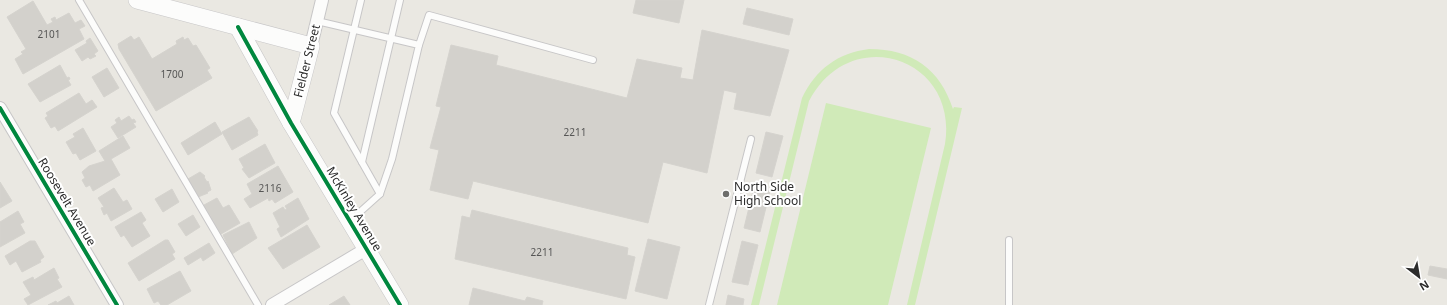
<svg xmlns="http://www.w3.org/2000/svg" width="1447" height="305" viewBox="0 0 1447 305" font-family="'Noto Sans',sans-serif">
	<style>
		.pitch { fill: #d0eab8 }
		.building { fill: #d3d1cc; stroke: #d5d3ce }
		.lines { fill: none; stroke-linecap: round; stroke-linejoin: round }
		.lane-casing { stroke: #c7c6c7; stroke-width: 8 }
		.street-casing { stroke: #c7c6c7; stroke-width: 14 }
		.secondary-casing { stroke: #c7c6c7; stroke-width: 18 }
		.lane { stroke: #fcfcfb; stroke-width: 6 }
		.street { stroke: #fcfcfb; stroke-width: 12 }
		.secondary { stroke: #fcfcfb; stroke-width: 17 }
		.cycleway-casing { stroke: #fff; stroke-width: 6 }
		.cycleway { stroke: #00873e; stroke-width: 4 }
		.poi-dot { fill: #6e6e6c; stroke: #fff; stroke-width: 1.5 }
		.labels { text-anchor: middle; stroke-width: 4; stroke-linejoin: round; paint-order: stroke }
		.number-label { font-size: 10px; fill: #565655 }
		.street-label { font-size: 12px; fill: #2c2c2c; stroke: #fff }
		.poi-label { font-size: 12px; fill: #2c2c2c; stroke: #fff; text-anchor: start }
	</style>
	<rect width="100%" height="100%" fill="#eae8e2"/>
	<g class="pitch">
		<path d="M869,49c43,0 71,20 84,60l1,-2 8,1 -47,197h-8l38,-161c14,-87 -95,-122 -136,-43l-50,204h-8l51,-207c14,-29 36,-45 67,-49z"/>
		<path d="M826,103l105,25 -43,177h-111z"/>
	</g>
	<g class="building">
		<path d="M636,0h48l-5,23 -46,-10z"/>
		<path d="M33,1l14,24 6,-3 -2,-3 4,-2 1,3 13,-7 6,10 6,-3 4,6 -6,3 5,10 -61,35 -8,-15 8,-5 -2,-2 5,-3 -19,-32z"/>
		<path d="M747,8l46,11 -4,16 -46,-11z"/>
		<path d="M702,30l87,20 -19,66 -36,-7 3,-16 -13,-3 -17,83 -44,-11 -15,61 -175,-42 -5,18 -38,-9 9,-40 -9,-2 11,-41 -5,-1 15,-61 47,11 -2,9 131,33 10,-39 45,9 -2,10 13,2z"/>
		<path d="M131,36l3,4 5,-3 13,22 25,-15 -1,-3 7,-4 1,3 4,-2 5,8 3,-1 14,23 -3,2 5,8 -56,33 -37,-62 -1,-5z"/>
		<path d="M90,38l8,13 -4,3 2,2 -6,3 -2,-2 -6,4 -7,-11 12,-7 -1,-2z"/>
		<path d="M60,65l7,13 2,-1 1,2 -2,1 3,5 -31,17 -12,-18z"/>
		<path d="M107,68l12,20 -15,9 -12,-20z"/>
		<path d="M79,93l7,11 6,-4 5,7 -39,24 -3,-5 -4,2 -6,-10 3,-2 -2,-3z"/>
		<path d="M129,116l3,4 2,-1 2,3 -3,1 3,4 -18,11 -7,-11 6,-4 -2,-3 4,-3 2,4z"/>
		<path d="M249,117l9,14 -1,1 1,3 -26,15 -10,-18z"/>
		<path d="M215,122l7,12 -34,21 -7,-12z"/>
		<path d="M83,128l13,23 -16,9 -4,-7 -3,1 -7,-12 9,-5 -2,-3z"/>
		<path d="M766,132l17,4 -11,41 -16,-4z"/>
		<path d="M123,136l7,12 -19,11 9,16 -27,16 -3,-6 -4,2 -4,-7 3,-2 -3,-6 7,-6 16,-5 -6,-10z"/>
		<path d="M265,144l10,19 -26,15 -7,-9 2,-1 -5,-9z"/>
		<path d="M278,166l15,26 -18,11 -3,-4 -3,2 -1,-3 -18,10 -6,-9 8,-5 -5,-10z"/>
		<path d="M200,172l5,4 -1,1 3,5 1,-1 3,9 -4,2 1,1 -10,4 -10,-18z"/>
		<path d="M0,182l12,19 -12,7z"/>
		<path d="M754,187l16,4 -10,41 -16,-4z"/>
		<path d="M114,188l9,14 4,-2 5,9 -21,12 -4,-8 -3,2 -3,-7 3,-1 -6,-9z"/>
		<path d="M172,189l7,13 -16,10 -8,-13z"/>
		<path d="M217,198l6,10 6,-3 11,18 -19,11 -17,-29z"/>
		<path d="M298,198l11,21 -28,18 -4,-8 3,-2 -7,-14 10,-6 2,3 2,-1 -2,-3z"/>
		<path d="M472,210l156,38 -1,7 8,2 -9,42 -171,-40 7,-43 8,2z"/>
		<path d="M18,211l6,11 -4,2 5,9 -25,14v-25z"/>
		<path d="M141,212l5,8 -4,3 8,13 -18,11 -8,-12 -3,2 -6,-10z"/>
		<path d="M193,215l7,12 -14,9 -8,-12z"/>
		<path d="M249,222l8,16 -25,16 -9,-19z"/>
		<path d="M307,225l13,22 -37,22 -15,-21z"/>
		<path d="M648,239l32,8 -13,52 -32,-8z"/>
		<path d="M165,240h3l7,12 -3,2 3,5 -36,22 -11,-18z"/>
		<path d="M30,241h5l9,16 -4,3 1,2 -19,10 -6,-11 -6,4 -5,-9z"/>
		<path d="M742,241l16,4 -10,40 -16,-3z"/>
		<path d="M209,243l6,10 -12,8 -2,-4 -13,8 -4,-7z"/>
		<path d="M1430,266l17,3v10l-19,-4z"/>
		<path d="M54,268l5,10 -2,1 5,8 -34,18 -4,-6 7,-4 -8,-13 10,-5 1,3z"/>
		<path d="M180,271l11,20 -24,14h-6l-3,-4 -4,2 -7,-14z"/>
		<path d="M473,288l52,13 2,-4 16,4 -1,4h-73z"/>
		<path d="M728,295l16,4 -1,6h-17z"/>
		<path d="M69,296l5,9h-26l8,-4 1,2z"/>
		<path d="M344,296l6,9h-21z"/>
	</g>
	<g class="lines">
		<g class="lane-casing">
			<g id="lane">
				<path d="M79,0l179,305"/>
				<path d="M361,0l-27,113 46,81"/>
				<path d="M317,21l102,24 -27,114 -12,35 -29,26"/>
				<path d="M419,45l10,-30 164,45"/>
				<path d="M362,162l38,-162"/>
				<path d="M709,305l42,-166"/>
				<path d="M1009,305v-65"/>
			</g>
		</g>
		<g class="street-casing">
			<g id="street">
				<path d="M311,46l11,-46"/>
				<path d="M0,108l117,197"/>
				<path d="M272,305l94,-56"/>
			</g>
		</g>
		<g class="secondary-casing">
			<g id="secondary">
				<path d="M137,0l174,46 -20,77"/>
				<path d="M238,27l53,96 109,182"/>
			</g>
		</g>
		<use href="#lane" class="lane"/>
		<use href="#street" class="street"/>
		<use href="#secondary" class="secondary"/>
		<g class="cycleway-casing">
			<g id="cycleway">
				<path d="M238,27l53,96 109,182"/>
				<path d="M0,108l117,197"/>
			</g>
		</g>
		<use href="#cycleway" class="cycleway"/>
	</g>
	<circle class="poi-dot" cx="726" cy="194" r="4"/>
	<g class="labels">
		<g class="number-label">
			<text x="49" y="38">2101</text>
			<text x="172" y="78">1700</text>
			<text x="575" y="136">2211</text>
			<text x="270" y="192">2116</text>
			<text x="542" y="256">2211</text>
		</g>
		<g class="street-label">
			<text transform="translate(307 61) rotate(-76)" y="4">Fielder Street</text>
			<text transform="translate(67 202) rotate(59)" y="4">Roosevelt Avenue</text>
			<text transform="translate(354 209) rotate(59)" y="4">McKinley Avenue</text>
		</g>
		<g class="poi-label">
			<text x="734" y="191">North Side<tspan x="734" dy="14">High School</tspan></text>
		</g>
	</g>
	<g transform="translate(1419 277) rotate(149)" stroke="#ffffff" stroke-width="3" paint-order="stroke">
	<path d="M0-3L7 15L0 10L-7 15Z" fill="#2c2c2c"/>
	<text y="-6" font-size="11" font-weight="bold" text-anchor="middle" fill="#2c2c2c">N</text>
	</g>
</svg>
